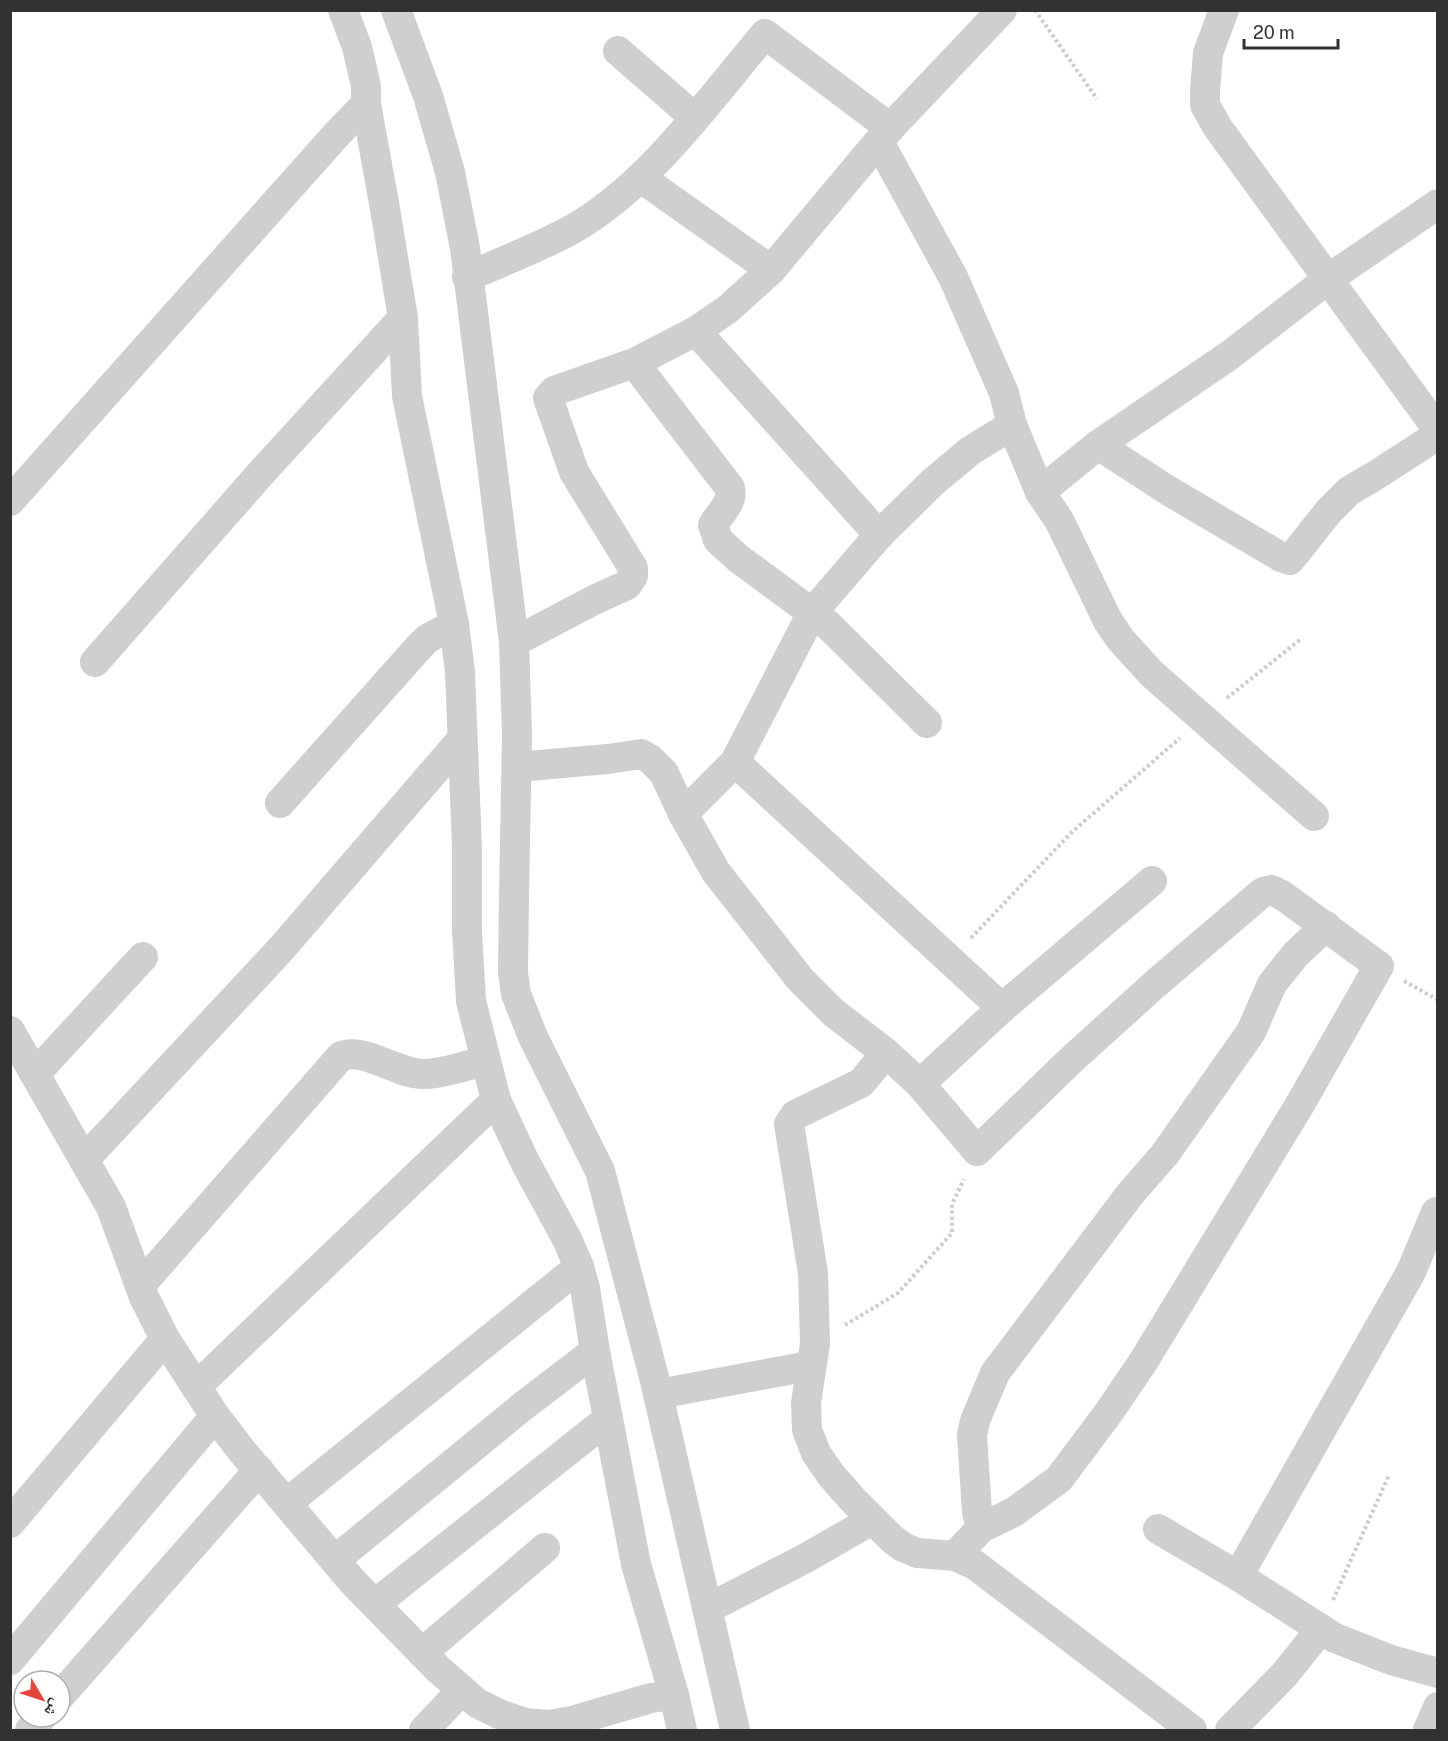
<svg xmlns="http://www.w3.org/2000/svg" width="1448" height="1741" viewBox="0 0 1448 1741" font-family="'Public Sans','Noto Naskh Arabic',sans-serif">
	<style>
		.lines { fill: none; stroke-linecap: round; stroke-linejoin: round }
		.path { stroke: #ccc; stroke-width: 4; stroke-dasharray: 3 3; stroke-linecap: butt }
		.minor { stroke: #cfcfcf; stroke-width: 30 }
	</style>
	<rect width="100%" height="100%" fill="#fff"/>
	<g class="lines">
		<g class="path">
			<path d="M1035,10l62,89"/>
			<path d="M1227,698l74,-59"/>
			<path d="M971,938l101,-106 108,-94"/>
			<path d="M1404,981l34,19"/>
			<path d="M845,1325l53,-32 54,-60v-29l12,-25"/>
			<path d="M1333,1600l56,-125"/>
		</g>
		<g class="minor">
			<path d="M343,10l14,37 9,39v18l18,99 19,115 4,78 47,228 6,48 7,176v83l4,70 25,99 29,62 42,77 12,28 6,21 10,63 41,213 38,131 8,35"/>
			<path d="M396,10l32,86 22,76 15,76 49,394 3,93 -3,162 -1,76 3,21 17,43 67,134 55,210 80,349"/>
			<path d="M1224,10l-16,43 -3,37v15l13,23 220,302"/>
			<path d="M618,51l77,67"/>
			<path d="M879,142l74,135 51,116 8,32 28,67 19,28 49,101 13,19 31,34 162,142"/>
			<path d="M641,178l130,92"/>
			<path d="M467,277c34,-15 71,-29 104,-47 77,-43 138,-130 194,-196l125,94"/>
			<path d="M696,331l183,204"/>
			<path d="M634,363l96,125c4,14 -11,26 -17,37l5,15 21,19 87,64 101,100"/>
			<path d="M1098,445l71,46 112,66 9,3 39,-49 20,-20 24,-14 65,-42"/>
			<path d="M1040,492l58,-47 132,-90 98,-76 110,-75"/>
			<path d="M10,501l327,-367 29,-30"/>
			<path d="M514,642l82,-43 31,-14 6,-9v-8l-59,-96 -26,-74 6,-7 80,-28 62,-32 32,-22 43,-39 119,-142 112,-118"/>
			<path d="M95,662l167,-190 141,-154"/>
			<path d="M735,762l267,246"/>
			<path d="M517,767l91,-8 33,-5 9,5 14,14 19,41"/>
			<path d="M280,803l139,-156 8,-8 27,-15"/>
			<path d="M10,1031l101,176 33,90 21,42 50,77 27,35 111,131 85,87 39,34 22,11 26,9 23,2 24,-4 79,-23 23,-3"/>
			<path d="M886,1053l-25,30 -66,32 -6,9 24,149 2,71 -9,59 1,27 9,23 15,22 22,25 39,39 11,8 14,6 38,3 20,9 217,165"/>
			<path d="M35,1074l108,-117"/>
			<path d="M920,1084l82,-76 150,-127"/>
			<path d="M84,1160l197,-211 181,-210"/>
			<path d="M140,1286l201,-230c25,-9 59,20 85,18 20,-1 41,-9 59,-13"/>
			<path d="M196,1387l300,-287"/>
			<path d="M658,1394l152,-28"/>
			<path d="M287,1503l292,-236"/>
			<path d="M10,1523l155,-184"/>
			<path d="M981,1528l-4,-16 -5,-77 3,-14 20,-48 136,-180 34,-39 86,-122 21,-48 24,-30 30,-28"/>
			<path d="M1158,1529l80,47 97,62 56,22 47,13"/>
			<path d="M955,1556l26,-28 33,-16 45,-33 50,-67 34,-50 156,-256 80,-140 -97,-71 -11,-5 -8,2 -109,93 -84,76 -93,90 -57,-67 -34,-31 -52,-40 -34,-34 -84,-107 -33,-58 52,-52 77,-149 67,-78 54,-53 37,-31 42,-26"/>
			<path d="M335,1560l187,-153 73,-56"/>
			<path d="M1238,1576l173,-304 25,-60"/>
			<path d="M375,1604l233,-185"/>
			<path d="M707,1609l97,-50 68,-39"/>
			<path d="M422,1653l123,-105"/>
			<path d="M10,1660l205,-244"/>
			<path d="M60,1696l199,-226"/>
			<path d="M30,1730l12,-13"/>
			<path d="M424,1730l37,-39"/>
			<path d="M1230,1730l54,-55 37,-46"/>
			<path d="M1428,1730l10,-23"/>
		</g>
	</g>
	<rect width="1448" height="1741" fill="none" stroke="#323232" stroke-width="24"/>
	<g transform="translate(42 1699) rotate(129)"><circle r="28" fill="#ffffff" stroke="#adadad" stroke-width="1.5"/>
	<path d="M0-4.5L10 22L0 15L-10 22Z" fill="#e3463a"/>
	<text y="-9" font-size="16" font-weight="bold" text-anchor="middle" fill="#323232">ش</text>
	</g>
	<path d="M1244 39v9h94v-9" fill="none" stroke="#323232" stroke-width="3"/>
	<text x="1253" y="39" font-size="18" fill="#323232" stroke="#ffffff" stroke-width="4.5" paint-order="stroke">20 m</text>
</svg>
